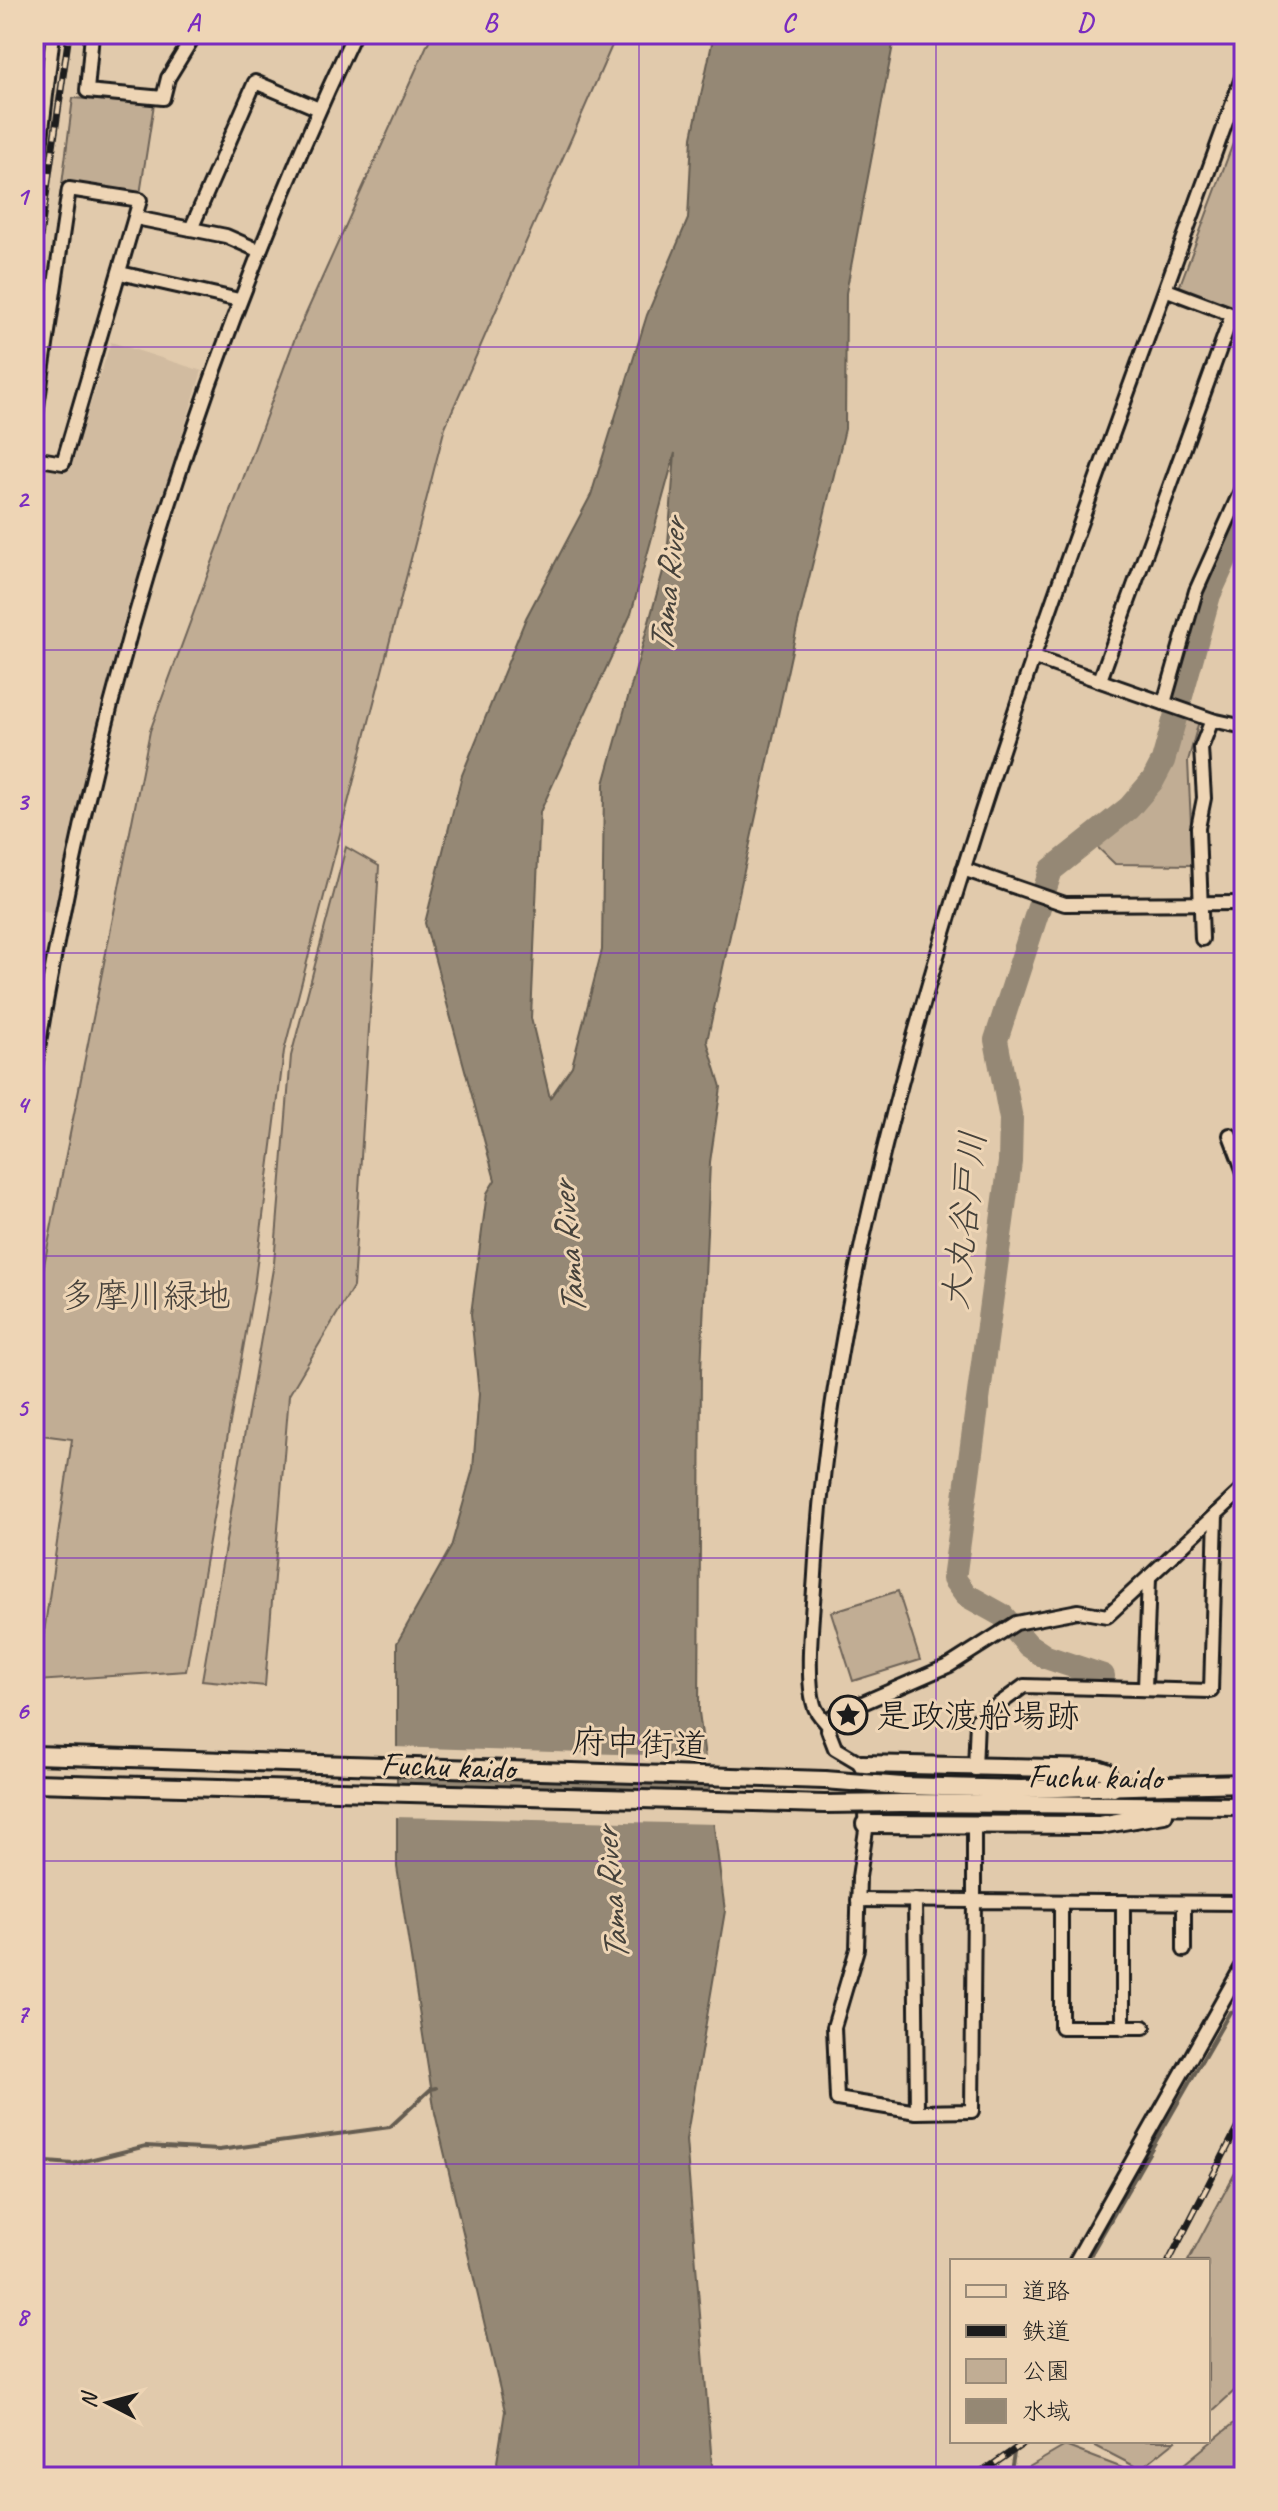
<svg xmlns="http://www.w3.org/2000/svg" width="1278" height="2511" viewBox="0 0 1278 2511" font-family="Caveat,'Klee One',sans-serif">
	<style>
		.built { fill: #d1bba0 }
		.green { fill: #c1ad94; stroke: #6e6458; stroke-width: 2 }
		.water { fill: #958874; stroke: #655d51; stroke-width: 2; fill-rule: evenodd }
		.pier { fill: #e1caac }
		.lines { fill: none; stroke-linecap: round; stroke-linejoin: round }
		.stream { stroke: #655d51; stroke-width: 4 }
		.river { stroke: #958874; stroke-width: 24 }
		.minor-casing { stroke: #1c1c1c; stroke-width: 18 }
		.major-casing { stroke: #1c1c1c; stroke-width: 22 }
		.minor { stroke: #eed5b5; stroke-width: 12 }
		.major { stroke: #eed5b5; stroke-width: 16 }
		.rail-casing { stroke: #1c1c1c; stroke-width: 7 }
		.rail { stroke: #eed5b5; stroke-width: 4; stroke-dasharray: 12; stroke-linecap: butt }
		.major-bridge-casing { stroke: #1c1c1c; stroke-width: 22; stroke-linecap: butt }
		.major-bridge { stroke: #eed5b5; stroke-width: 16 }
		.grid { fill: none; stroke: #7b2cbf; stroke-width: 2; stroke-opacity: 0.55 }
		.labels { text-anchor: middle; stroke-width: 6; stroke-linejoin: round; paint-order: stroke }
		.park-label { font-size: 34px; fill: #45403a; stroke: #eed5b5 }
		.poi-label { font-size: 34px; fill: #1c1c1c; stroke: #eed5b5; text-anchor: start }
		.street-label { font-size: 34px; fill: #1c1c1c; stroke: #eed5b5 }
		.water-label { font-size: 36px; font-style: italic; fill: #46423b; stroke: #eed5b5 }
		.neatline { fill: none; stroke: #7b2cbf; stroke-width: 3 }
		.grid-label { font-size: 26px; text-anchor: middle; font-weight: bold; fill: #7b2cbf }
	</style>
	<rect width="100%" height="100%" fill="#e1caac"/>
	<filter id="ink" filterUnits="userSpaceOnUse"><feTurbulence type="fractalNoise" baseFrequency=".0125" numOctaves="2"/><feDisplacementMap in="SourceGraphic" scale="16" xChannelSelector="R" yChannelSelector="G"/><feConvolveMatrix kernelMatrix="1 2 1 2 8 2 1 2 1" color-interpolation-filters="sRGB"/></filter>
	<g filter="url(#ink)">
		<path class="built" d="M111,342l91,29 -81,259 -66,283 -21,-4v-444l34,6z"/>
		<g class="green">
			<path d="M432,34h185l-172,393 -161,624 -30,236 -68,384 -149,10 35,-242 -38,-5v-96l9,-68 107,-539 145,-393z"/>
			<path d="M73,98l81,6 -15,97 -78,-9z"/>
			<path d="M1244,114v196l-63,-21 -1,-4z"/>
			<path d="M1180,717l19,4 -11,40 5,104 -78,-1 -23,-22c49,-32 73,-69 88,-125z"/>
			<path d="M346,847l33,19 -26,421 -64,108 -24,291 -63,-6 72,-417 17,-207z"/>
			<path d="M898,1591l22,69 -67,21 -22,-69z"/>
			<path d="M1244,2156v226l-36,33v-154h-20z"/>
			<path d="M1244,2415v62h-76z"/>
			<path d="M1086,2441h89l-35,28z"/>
			<path d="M1065,2446l81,31h-134z"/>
		</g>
		<path class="water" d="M714,34h181l-49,259 -1,136 -49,203 -89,409 14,46 -11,75 -9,209 -2,341 26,199 -39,229 27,337h-213l-3,-15 8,-51 -70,-298 -38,-246v-224l54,-96 22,-78 6,-75 -8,-80 16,-121 8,-13 -70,-257 37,-148 64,-157 65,-123 56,-180 41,-96 4,-82zM675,453l-8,104 -63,227 -2,166 -30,116 -22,32 -19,-80 9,-206 91,-198z"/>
		<g class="pier">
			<path d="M393,1747l316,10 4,29 -320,-9z"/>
			<path d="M393,1783l321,11 4,30 -325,-7z"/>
		</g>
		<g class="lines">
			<g class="stream">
				<path d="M34,2161l39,3 73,-18 73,4 171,-23 41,-38 5,-1"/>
				<path d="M1087,2261l143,-249 14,-2"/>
				<path d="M1010,2477l6,-36"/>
			</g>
			<path class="river" d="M1103,1676l-57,-19 -18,-12 -26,-30 -36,-20 -12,-16 56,-417 1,-43 -15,-79 55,-170 78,-62 24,-28 10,-19 46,-166 35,-77"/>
			<g class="minor-casing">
				<g id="minor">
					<path d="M92,34l-5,57 76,7 5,-20 27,-44"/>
					<path d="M34,199l19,-165"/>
					<path d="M136,218l90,18 34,15"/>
					<path d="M191,229l64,-147 64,27"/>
					<path d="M120,273l119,27"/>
					<path d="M1167,290l77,29"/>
					<path d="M34,427l35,-238 71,11 -77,263 -29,-5"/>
					<path d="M1243,639l1,1"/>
					<path d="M1032,657l180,63 32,7"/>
					<path d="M1100,680l132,-365"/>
					<path d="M1164,703l32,-112 48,-107"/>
					<path d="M963,869l102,35 179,-1"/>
					<path d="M1202,939l-4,-111 6,-30 -3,-50 11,-28"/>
					<path d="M34,1073c57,-360 165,-709 320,-1039"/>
					<path d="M1230,1135l14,37"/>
					<path d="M1244,1488l-137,128 -29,-5 -62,12 -66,42 -117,51 -5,14 7,18 27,16 4,66 -7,47 -2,72 -23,78 3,72 80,13 55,-1 2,-210 270,2"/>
					<path d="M1145,1688l4,-110"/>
					<path d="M829,1726c-5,-6 -13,-13 -15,-21 -9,-30 -1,-96 1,-130 11,-210 63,-418 122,-619 89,-300 202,-590 307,-884"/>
					<path d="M975,1769l2,-49 47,-34 187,5 5,-177"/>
					<path d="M858,1900l116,1v-76"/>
					<path d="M915,1900l2,212"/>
					<path d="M1061,1902v125h83"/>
					<path d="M1184,1903v47"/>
					<path d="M1123,2028v-126"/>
					<path d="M1076,2261l168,-298"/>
				</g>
			</g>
			<g class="major-casing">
				<g id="major">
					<path d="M34,1755l791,25"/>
					<path d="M862,1764l236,5 9,3 6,16"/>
					<path d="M34,1783l791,21"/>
					<path d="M902,1786l119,3 223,-6"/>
					<path d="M901,1803l343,3"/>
					<path d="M865,1824l235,1 64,-11"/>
				</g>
			</g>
			<use href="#minor" class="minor"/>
			<use href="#major" class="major"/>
			<g class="rail-casing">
				<g id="rail">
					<path d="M34,280l35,-246"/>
					<path d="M1169,2261l75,-146"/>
					<path d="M975,2477l52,-36"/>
				</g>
			</g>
			<use href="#rail" class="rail"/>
			<g class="major-bridge-casing">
				<g id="major-bridge">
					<path d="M825,1780l77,6"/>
					<path d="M825,1804l76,-1"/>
				</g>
			</g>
			<use href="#major-bridge" class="major-bridge"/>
		</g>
	</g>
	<path class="grid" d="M342,34v2443M639,34v2443M936,34v2443M34,347h1210M34,650h1210M34,953h1210M34,1256h1210M34,1558h1210M34,1861h1210M34,2164h1210"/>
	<defs>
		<g id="sight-ring" transform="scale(2)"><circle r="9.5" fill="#eed5b5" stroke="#1c1c1c" stroke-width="1.5"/><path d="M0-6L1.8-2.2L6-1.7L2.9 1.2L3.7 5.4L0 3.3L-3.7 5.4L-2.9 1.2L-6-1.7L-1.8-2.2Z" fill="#1c1c1c"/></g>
	</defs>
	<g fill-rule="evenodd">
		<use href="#sight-ring" x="848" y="1715"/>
	</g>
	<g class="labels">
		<g class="park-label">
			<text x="146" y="1307">多摩川緑地</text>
		</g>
		<g class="poi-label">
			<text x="876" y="1727">是政渡船場跡</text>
		</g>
		<g class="street-label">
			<text transform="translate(640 1743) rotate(2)" y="12">府中街道</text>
			<text transform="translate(448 1765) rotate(2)" y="12">Fuchu kaido</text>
			<text transform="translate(1095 1776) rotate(1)" y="12">Fuchu kaido</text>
		</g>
		<g class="water-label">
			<text transform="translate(666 586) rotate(-84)" y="13">Tama River</text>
			<text transform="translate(963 1220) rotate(-84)" y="13">大丸谷戸川</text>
			<text transform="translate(567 1249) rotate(-95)" y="13">Tama River</text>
			<text transform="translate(610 1895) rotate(-95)" y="13">Tama River</text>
		</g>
	</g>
	<rect width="1278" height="2511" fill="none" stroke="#eed5b5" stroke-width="88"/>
	<rect x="950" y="2259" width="260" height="184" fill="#eed5b5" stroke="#9a8b78" stroke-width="2"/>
	<rect x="966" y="2285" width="40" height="12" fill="#eed5b5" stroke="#9a8b78" stroke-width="2"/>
	<text x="1022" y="2299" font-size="24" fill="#1c1c1c">道路</text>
	<rect x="966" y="2325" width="40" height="12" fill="#1c1c1c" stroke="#9a8b78" stroke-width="2"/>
	<text x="1022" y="2339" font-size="24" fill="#1c1c1c">鉄道</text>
	<rect x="966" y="2359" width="40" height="24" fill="#c1ad94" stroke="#9a8b78" stroke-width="2"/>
	<text x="1022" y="2379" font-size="24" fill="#1c1c1c">公園</text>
	<rect x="966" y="2399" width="40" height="24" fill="#958874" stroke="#9a8b78" stroke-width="2"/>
	<text x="1022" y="2419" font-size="24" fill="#1c1c1c">水域</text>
	<g transform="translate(108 2403) rotate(276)" stroke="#eed5b5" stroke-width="6" paint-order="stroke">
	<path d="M0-6L14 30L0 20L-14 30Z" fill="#1c1c1c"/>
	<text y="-12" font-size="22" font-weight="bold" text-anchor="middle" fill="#1c1c1c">N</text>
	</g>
	<rect x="44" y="44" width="1190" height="2423" class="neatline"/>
	<g class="grid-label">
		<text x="193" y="31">A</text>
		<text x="490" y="31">B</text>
		<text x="788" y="31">C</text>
		<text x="1085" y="31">D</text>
		<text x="22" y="205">1</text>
		<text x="22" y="507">2</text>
		<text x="22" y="810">3</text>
		<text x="22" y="1113">4</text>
		<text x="22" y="1416">5</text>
		<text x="22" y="1719">6</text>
		<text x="22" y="2022">7</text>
		<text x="22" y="2325">8</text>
	</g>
</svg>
